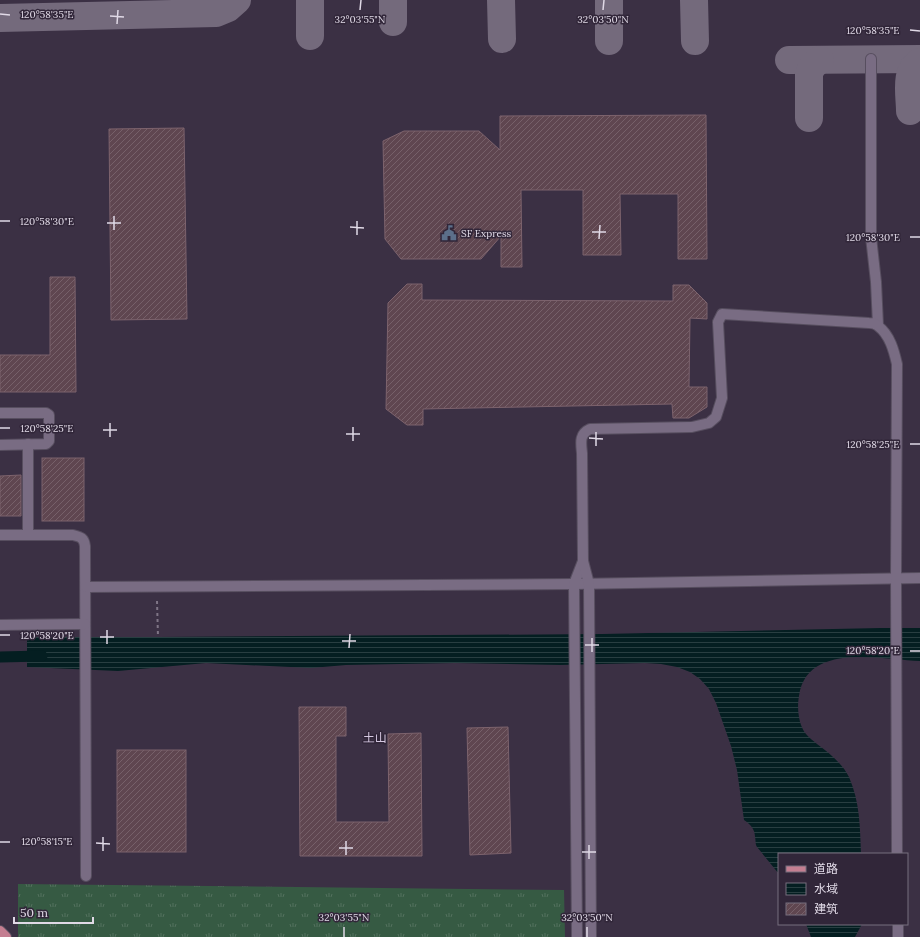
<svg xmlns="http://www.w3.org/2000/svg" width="920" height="937" viewBox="0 0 920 937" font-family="Lora,'Noto Sans SC',serif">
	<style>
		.grass { fill: url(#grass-tufts) }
		.water { fill: url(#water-rules) }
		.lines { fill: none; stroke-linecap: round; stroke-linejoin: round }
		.canal { stroke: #041e21; stroke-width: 11 }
		.taxiway { stroke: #746a7c; stroke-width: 28 }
		.building { fill: url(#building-hatch); stroke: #7d636d }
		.minor-casing { stroke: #574e5f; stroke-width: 12 }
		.major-casing { stroke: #574e5f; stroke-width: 12 }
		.path { stroke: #7f7586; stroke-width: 2; stroke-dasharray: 3 3; stroke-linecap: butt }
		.minor { stroke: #796c83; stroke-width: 10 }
		.major { stroke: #c47e91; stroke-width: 10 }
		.ticks { fill: none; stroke: #e0d9e6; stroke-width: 1.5 }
		.labels { text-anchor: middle; stroke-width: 3; stroke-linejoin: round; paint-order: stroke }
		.poi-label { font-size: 10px; fill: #e0d9e6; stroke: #312639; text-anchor: start }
		.quarter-label { font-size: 12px; fill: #d5c8e1; stroke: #312639 }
		.ticks-label { font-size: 10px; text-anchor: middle; fill: #e0d9e6; stroke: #312639; stroke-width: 3; stroke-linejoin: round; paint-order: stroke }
	</style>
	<defs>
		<pattern id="grass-tufts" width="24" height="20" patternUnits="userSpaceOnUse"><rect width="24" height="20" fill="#365a43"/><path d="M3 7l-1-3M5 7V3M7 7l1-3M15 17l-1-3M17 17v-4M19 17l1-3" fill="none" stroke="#53715e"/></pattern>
		<pattern id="water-rules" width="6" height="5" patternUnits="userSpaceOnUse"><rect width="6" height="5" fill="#041e21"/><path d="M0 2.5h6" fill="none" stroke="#283e41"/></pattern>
		<pattern id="building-hatch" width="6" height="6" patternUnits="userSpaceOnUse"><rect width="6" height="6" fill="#5f4650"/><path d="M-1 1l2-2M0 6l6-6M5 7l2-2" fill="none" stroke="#766069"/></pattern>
	</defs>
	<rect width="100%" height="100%" fill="#3b3044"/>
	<path class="grass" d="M18,884l546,6 1,47h-547z"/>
	<g class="water">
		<path d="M880,628h40v33c-37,-1 -113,-20 -121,35 -2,11 -1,28 7,38 3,4 8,7 11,10 12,9 25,19 32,33 11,25 11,50 12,77h-82v20l-22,-27c-2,-3 -1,-6 -2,-10 0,-8 -5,-13 -11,-17l-7,-50 -6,-24 -15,-43 -7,-14 -9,-10 -10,-7 -13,-5 -16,-3 -16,-1 -85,2 -105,-2 -109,2 -35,3 -105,-5 -88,8 -91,-4v-30h131l444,-3z"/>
		<path d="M806,924h56l-7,13h-44z"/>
	</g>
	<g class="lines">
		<path class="canal" d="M0,657l42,-1"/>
		<g class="taxiway">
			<path d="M501,0l1,39"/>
			<path d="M609,0v41"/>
			<path d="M694,0l1,41"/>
			<path d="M0,18l216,-5 12,-5 9,-8"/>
			<path d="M393,22v-22"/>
			<path d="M310,36v-36"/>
			<path d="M789,60l131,-1"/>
			<path d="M910,111c0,-16 -6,-40 10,-49"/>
			<path d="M809,118v-44c2,-7 5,-10 11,-14"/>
		</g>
	</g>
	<g class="building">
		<path d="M706,115l1,144h-29v-65h-58l1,61h-38v-65h-62l1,77h-21v-31l-20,23h-80l-16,-20 -2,-98 21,-10h75l21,19v-34z"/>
		<path d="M184,128l3,191 -76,1 -2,-191z"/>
		<path d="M50,277h25l1,115h-76v-37h50z"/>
		<path d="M407,284h15v16l251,1v-16h16l18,18v16l-17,-1 -1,69h18v20l-18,11h-16l-1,-14 -249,5v16h-16l-21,-16 2,-106z"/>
		<rect x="42" y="458" width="42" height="63"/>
		<path d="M21,475v41h-21v-40z"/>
		<path d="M299,707h47v29h-10v86h53l-1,-88 33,-1 1,123h-122z"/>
		<path d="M508,727l3,126 -41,2 -3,-127z"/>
		<rect x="117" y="750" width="69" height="102"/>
	</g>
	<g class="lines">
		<g class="minor-casing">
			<g id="minor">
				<path d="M871,59v178l5,45 2,43"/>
				<path d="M0,413h46l3,2v26l-3,3 -46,1"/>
				<path d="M28,444v91"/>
				<path d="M0,535h73c8,2 11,3 12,11l1,330"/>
				<path d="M86,587l488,-3 346,-6"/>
				<path d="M0,625l85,-1"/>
				<path d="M898,924v13"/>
				<path d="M577,937l-3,-353 9,-23"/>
				<path d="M591,937l-2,-353 -6,-23 -1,-108c-1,-10 -3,-19 8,-24l102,-2 17,-4 7,-6 6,-19 -4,-76 4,-8 147,9c3,0 7,1 9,3 12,9 16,25 19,38l-1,214 1,276"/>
			</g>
		</g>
		<g class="major-casing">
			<path id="major" d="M0,931l6,6"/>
		</g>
		<path class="path" d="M157,601l1,36"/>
		<use href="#minor" class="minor"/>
		<use href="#major" class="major"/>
	</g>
	<path class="ticks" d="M360,10l1,-10M603,10l1,-10M0,14l10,1M110,16l14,1M117,24l1,-14M910,30l10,1M0,221h10M107,223h14M350,227l14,1M114,230v-14M592,232h14M357,235v-14M910,237h10M599,239l1,-14M0,428h10M103,430h14M346,434h14M110,437v-14M589,438l14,1M353,441v-14M910,444h10M596,446v-14M0,635h10M100,637h14M342,641h14M107,644v-14M585,645h14M349,648l1,-14M910,651h10M592,652v-14M0,842h10M96,843l14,1M339,848h14M103,851v-14M582,852h14M346,855v-14M589,859v-14M344,937v-10M587,937v-10"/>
	<defs>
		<g id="civic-bare" transform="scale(1.2)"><path d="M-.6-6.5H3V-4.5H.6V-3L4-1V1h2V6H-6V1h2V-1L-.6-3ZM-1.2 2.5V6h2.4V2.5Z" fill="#5c6f8a" stroke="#312639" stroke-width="2.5" paint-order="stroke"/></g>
	</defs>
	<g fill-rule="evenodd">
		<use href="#civic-bare" x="449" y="233"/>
	</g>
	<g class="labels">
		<g class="poi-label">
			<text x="461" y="237">SF Express</text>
		</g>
		<g class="quarter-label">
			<text x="375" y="742">土山</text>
		</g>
	</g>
	<g class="ticks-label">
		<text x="47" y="18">120°58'35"E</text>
		<text x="360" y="23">32°03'55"N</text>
		<text x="603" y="23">32°03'50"N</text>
		<text x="873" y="34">120°58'35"E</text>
		<text x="47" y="225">120°58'30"E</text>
		<text x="873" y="241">120°58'30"E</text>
		<text x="47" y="432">120°58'25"E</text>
		<text x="873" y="448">120°58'25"E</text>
		<text x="47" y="639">120°58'20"E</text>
		<text x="873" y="654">120°58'20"E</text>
		<text x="47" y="845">120°58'15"E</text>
		<text x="344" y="921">32°03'55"N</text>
		<text x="587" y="921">32°03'50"N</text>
	</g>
	<rect x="778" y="853" width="130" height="72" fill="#312639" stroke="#776e7e"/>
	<rect x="786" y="866" width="20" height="6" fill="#c47e91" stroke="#776e7e"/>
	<text x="814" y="873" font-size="12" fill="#e0d9e6">道路</text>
	<rect x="786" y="883" width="20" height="12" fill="url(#water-rules)" stroke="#776e7e"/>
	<text x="814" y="893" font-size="12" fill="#e0d9e6">水域</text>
	<rect x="786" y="903" width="20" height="12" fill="url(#building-hatch)" stroke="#776e7e"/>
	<text x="814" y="913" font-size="12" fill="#e0d9e6">建筑</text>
	<path d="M14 917v6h79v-6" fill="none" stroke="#e0d9e6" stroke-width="2"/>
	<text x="20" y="917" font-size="12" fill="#e0d9e6" stroke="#312639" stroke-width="3" paint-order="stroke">50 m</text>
</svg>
